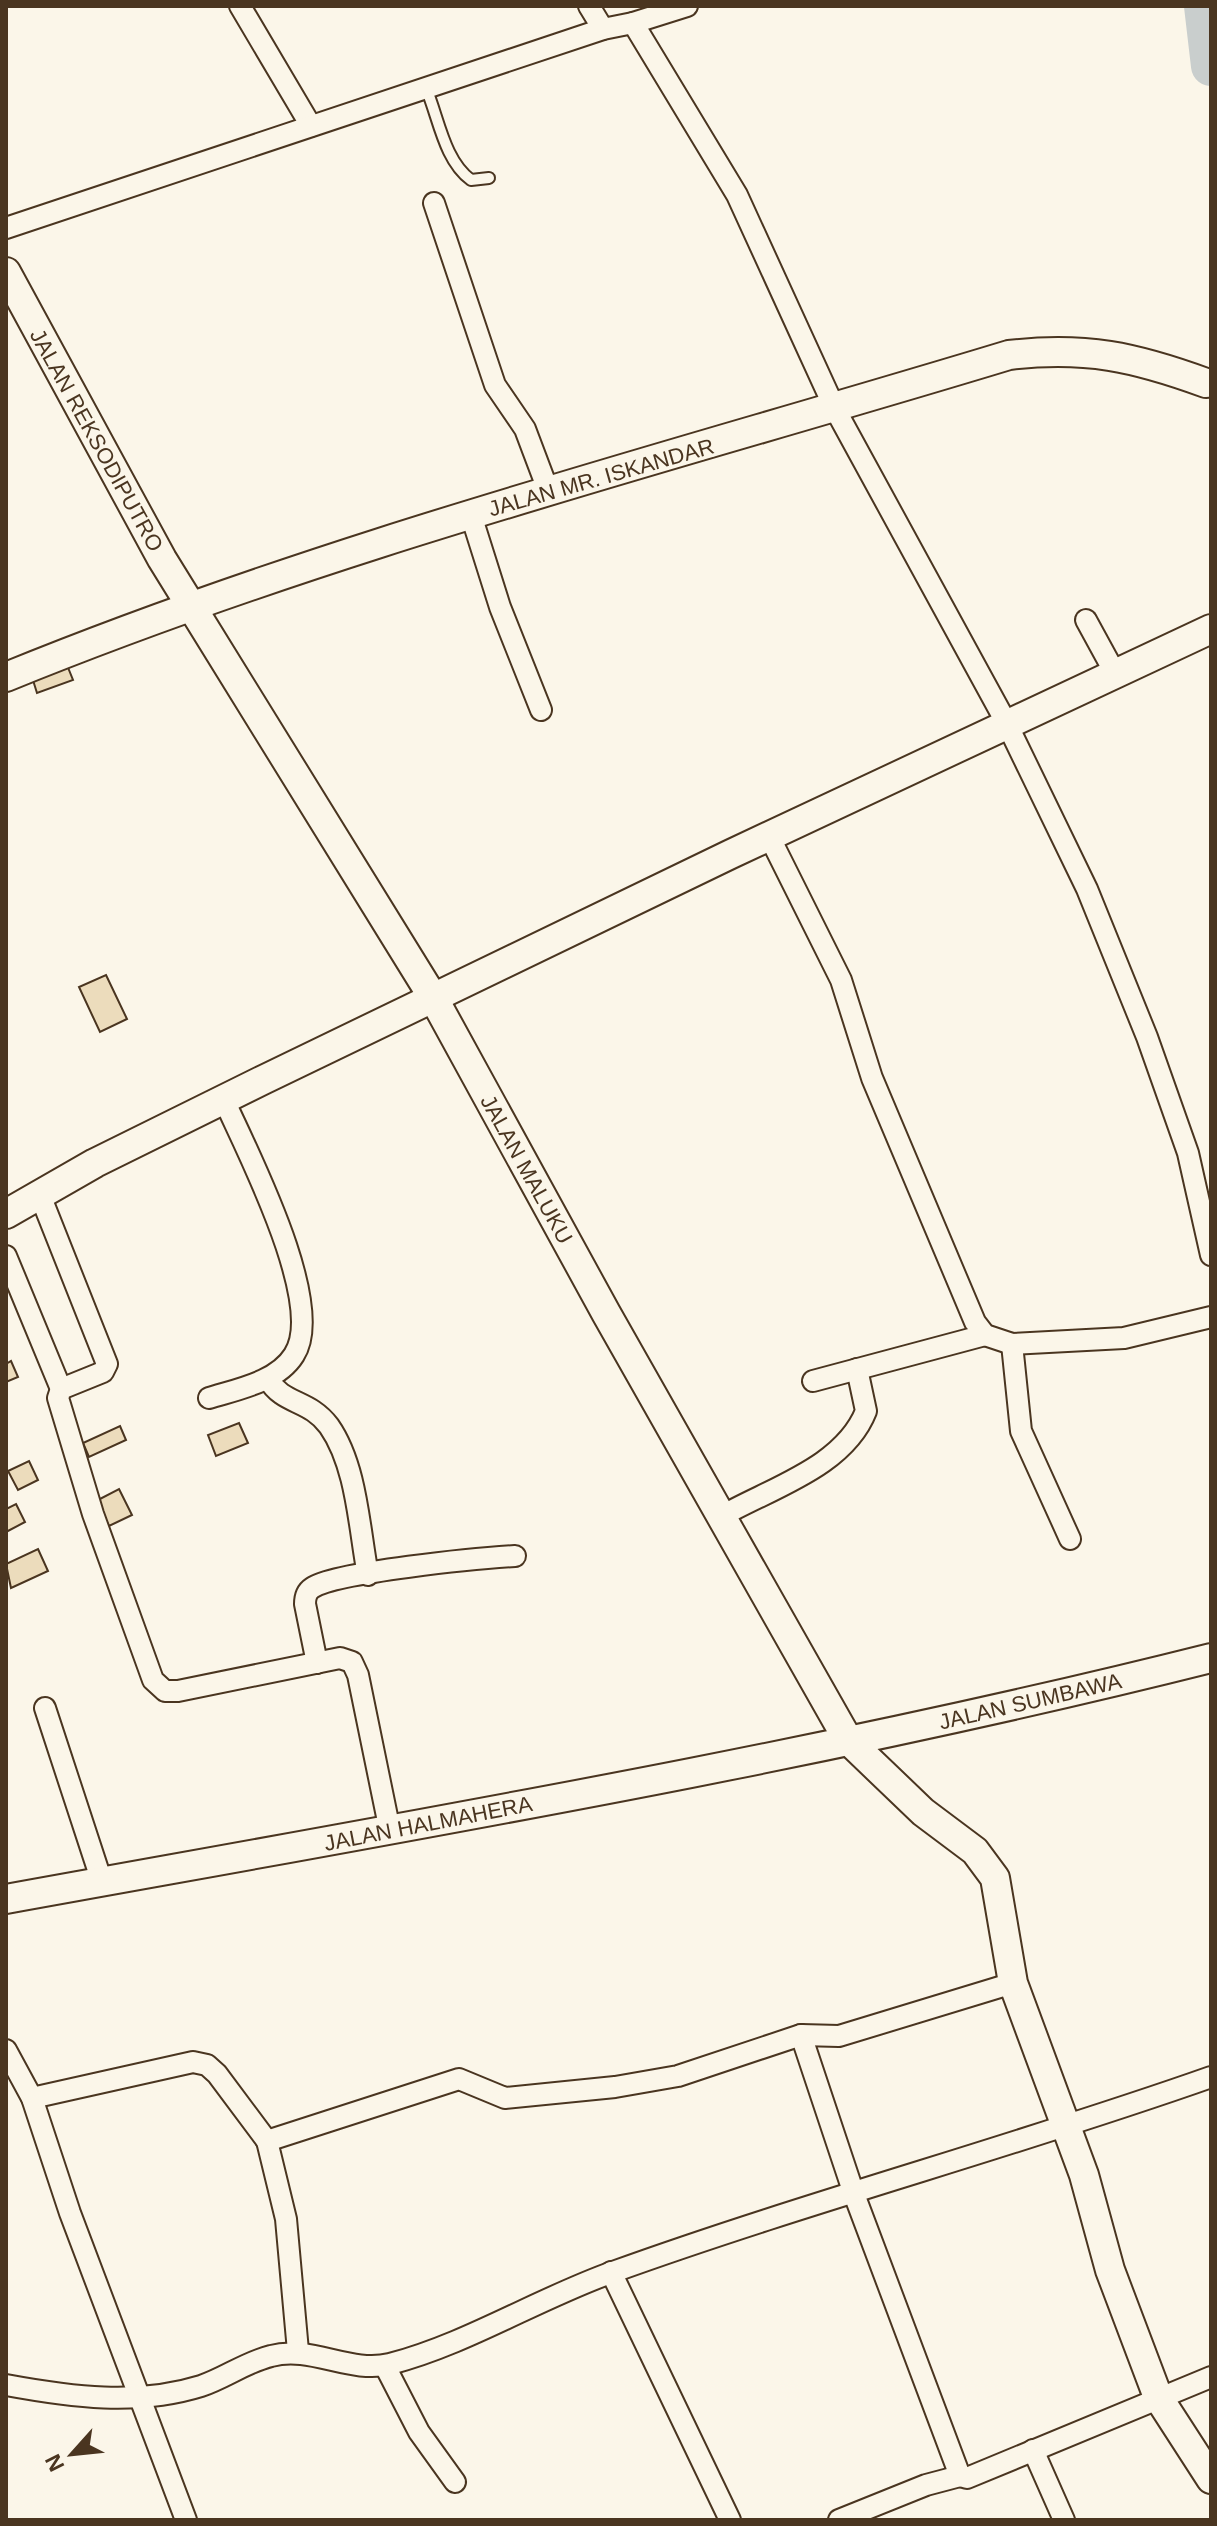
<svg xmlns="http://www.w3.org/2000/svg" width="1217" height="2526" viewBox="0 0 1217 2526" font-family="Helvetica,sans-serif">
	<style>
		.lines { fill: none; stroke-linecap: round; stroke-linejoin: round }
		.river { stroke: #c9cecd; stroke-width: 40 }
		.building { fill: #ecdcbc; stroke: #4a3520; stroke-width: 2 }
		.lane-casing { stroke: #4a3520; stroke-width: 14 }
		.street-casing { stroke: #4a3520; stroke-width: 24 }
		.secondary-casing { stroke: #4a3520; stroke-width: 32 }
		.lane { stroke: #fbf6e9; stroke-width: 10 }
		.street { stroke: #fbf6e9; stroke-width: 20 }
		.secondary { stroke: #fbf6e9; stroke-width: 28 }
		.labels { text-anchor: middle; stroke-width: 6; stroke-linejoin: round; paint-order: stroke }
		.street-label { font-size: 22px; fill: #4a3520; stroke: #fbf6e9 }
	</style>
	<rect width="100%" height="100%" fill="#fbf6e9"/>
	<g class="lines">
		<path class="river" d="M1204,6l7,60"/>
	</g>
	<g class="building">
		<path d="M67,665l6,15 -36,13 -5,-16z"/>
		<path d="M106,975l21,44 -27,13 -21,-45z"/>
		<path d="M11,1361l7,16 -12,5v-18z"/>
		<path d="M239,1423l9,20 -32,13 -8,-21z"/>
		<path d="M120,1426l6,14 -37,17 -6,-14z"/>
		<path d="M29,1461l9,19 -20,10 -10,-19z"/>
		<path d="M119,1489l13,26 -23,11 -13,-25z"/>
		<path d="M16,1504l9,18 -19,10v-23z"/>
		<path d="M38,1549l10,22 -37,17 -5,-24z"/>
	</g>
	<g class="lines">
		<g class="lane-casing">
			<path id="lane" d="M426,88c13,31 18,72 45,92l18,-2"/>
		</g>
		<g class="street-casing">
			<g id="street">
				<path d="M240,6l71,120"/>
				<path d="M589,6l14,23"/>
				<path d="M633,23l54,-17"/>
				<path d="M434,203l61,182 30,44 23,61"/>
				<path d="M6,228l597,-199 30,-6 104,172 98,214 172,315 80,165 60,148 41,116 23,102"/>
				<path d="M471,515l29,92 41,103"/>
				<path d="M1086,620l30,55"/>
				<path d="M769,836l72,144 31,98 103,244 10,13 27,9 112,-6 87,-21"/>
				<path d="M40,1195l67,169 -4,8 -42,17 -3,9 35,116 60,166 12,11h13l162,-33 12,4 6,13 32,156"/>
				<path d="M6,1256l55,133"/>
				<path d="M1012,1344l9,87 49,108"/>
				<path d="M268,1379c15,26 41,20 61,47 28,40 30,102 39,149"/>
				<path d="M813,1381l172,-46"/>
				<path d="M209,1398c29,-9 68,-16 85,-43 33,-50 -47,-204 -70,-255"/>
				<path d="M722,1516c49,-28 122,-49 144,-105l-9,-42"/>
				<path d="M317,1663l-12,-59c0,-6 1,-12 7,-16 23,-16 168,-30 203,-32"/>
				<path d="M45,1708l57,174"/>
				<path d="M801,2035l53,159 106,282 7,2 244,-101"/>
				<path d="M6,2050l26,48 38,115 116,307"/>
				<path d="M32,2098l161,-36 14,3 10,9 50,67"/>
				<path d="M611,2272l119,248"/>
				<path d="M298,2351l-12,-132 -19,-78 192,-62 46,19 110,-11 63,-11 123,-41 38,1 174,-53"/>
				<path d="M385,2366l34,66 36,50"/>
				<path d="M6,2385c65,12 131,21 195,1 24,-8 45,-24 70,-30 40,-11 79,18 119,8 77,-20 147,-65 223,-92 197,-71 400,-125 598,-195"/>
				<path d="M1033,2450l31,70"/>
				<path d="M839,2520l87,-35 34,-9"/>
			</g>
		</g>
		<g class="secondary-casing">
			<g id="secondary">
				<path d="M6,272l156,287 272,440 172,314 242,427 75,72 52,39 20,27 18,105 71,192 26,95 48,127 53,82"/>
				<path d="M6,677c326,-133 667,-220 1003,-322 76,-9 126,2 197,28"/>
				<path d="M6,1214l89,-51 168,-83 468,-226 480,-225"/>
				<path d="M6,1899c403,-73 807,-141 1205,-241"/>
			</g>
		</g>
		<use href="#lane" class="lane"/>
		<use href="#street" class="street"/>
		<use href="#secondary" class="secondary"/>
	</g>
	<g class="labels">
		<g class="street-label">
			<text transform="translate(97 440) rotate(61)" y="8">JALAN REKSODIPUTRO</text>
			<text transform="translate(601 477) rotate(-16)" y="8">JALAN MR. ISKANDAR</text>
			<text transform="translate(527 1169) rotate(61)" y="8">JALAN MALUKU</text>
			<text transform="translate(1030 1701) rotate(-13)" y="8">JALAN SUMBAWA</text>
			<text transform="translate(428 1823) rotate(-11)" y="8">JALAN HALMAHERA</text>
		</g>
	</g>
	<rect width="1217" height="2526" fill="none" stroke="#4a3520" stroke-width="16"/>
	<g transform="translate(72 2454) rotate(243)" stroke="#fbf6e9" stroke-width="6" paint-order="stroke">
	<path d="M0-6L14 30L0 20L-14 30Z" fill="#4a3520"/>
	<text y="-12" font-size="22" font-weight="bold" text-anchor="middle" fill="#4a3520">N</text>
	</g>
</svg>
